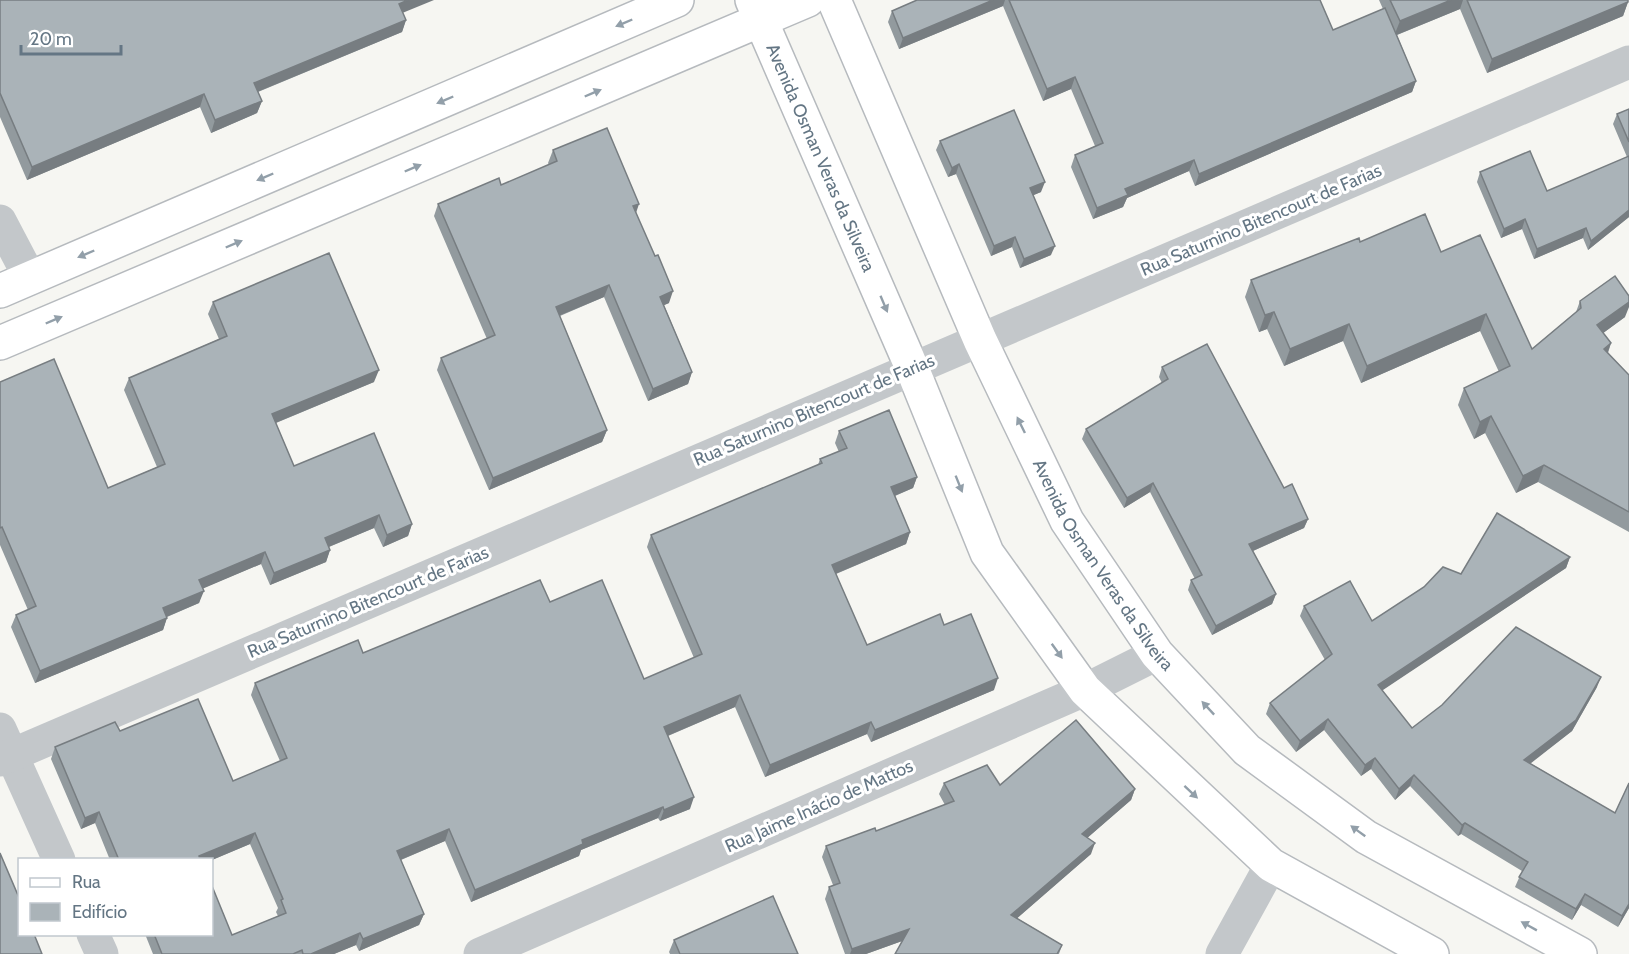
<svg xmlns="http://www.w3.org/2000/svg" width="1629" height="954" viewBox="0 0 1629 954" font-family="Cabin,sans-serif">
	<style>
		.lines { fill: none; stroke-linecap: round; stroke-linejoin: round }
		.major-casing { stroke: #b6babe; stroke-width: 36 }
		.minor { stroke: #c3c7ca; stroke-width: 33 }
		.major { stroke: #fff; stroke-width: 33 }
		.wall { fill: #929a9e }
		.shaded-wall { fill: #777d81 }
		.building { fill: #aab3b8; stroke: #777d81; stroke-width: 1.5 }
		.oneway { fill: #929fa9 }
		.labels { text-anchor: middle; stroke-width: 6; stroke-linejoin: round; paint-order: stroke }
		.street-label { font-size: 18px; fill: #647684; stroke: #fff }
	</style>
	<rect width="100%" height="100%" fill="#f6f6f2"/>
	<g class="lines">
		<g class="major-casing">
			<g id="major">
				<path id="s1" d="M752,0l160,368 75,185 98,137 186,175 161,89"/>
				<path id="s2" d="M834,0l146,340 87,181 90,133 90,96 119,87 214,117"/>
				<path d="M0,291l677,-291"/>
				<path d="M0,343l808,-343"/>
			</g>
		</g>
		<g class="minor">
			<path d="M0,221l30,57"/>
			<path d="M0,729l59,131"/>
			<path d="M0,760l1629,-698"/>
			<path d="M93,934l9,20"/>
			<path d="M480,954l605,-264 72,-36"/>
			<path d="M1222,954l49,-89"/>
		</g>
		<use href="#major" class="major"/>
	</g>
	<g class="wall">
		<path d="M0,0l403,13 3,7 -4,12 -144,60 4,9 -5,12 -46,20 -11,-26 -173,73 -27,-63z"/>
		<path d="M917,0h403l13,30 50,-21 -4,-9h249v2l-5,14 -136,57 -27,-64 -63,26 19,46 -4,11 -217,94 -6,-15 -62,27 -4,9 -30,12 -22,-52 4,-12 20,-9 -24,-57 -28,12 -40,-95 -104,43 -11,-27 4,-11z"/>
		<path d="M1629,109v108l-41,33 -5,-12 -49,21 -12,-30 -21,9 -24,-56 3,-10 67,19 80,-34 -14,-33 4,-10z"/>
		<path d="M940,141l101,51 -8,3 18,60 -31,13 -8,-21 -21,9 -35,-82 -8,3 -12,-27z"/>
		<path d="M553,150l83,62 33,91 -5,2 28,67 -4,12 -40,17 -44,-104 -44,19 47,114 -5,12 -113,48 -52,-120 4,-12 46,-19 -53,-123 4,-12 63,-19 48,-20 -1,-2z"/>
		<path d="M1360,242l81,10 91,97 44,-37 4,-11 45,16 -22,16 8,10 -3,10 21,22v157l-91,-50 -22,11 -31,-60 -11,6 -16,-34 6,-17 35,-16 -19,-41 -119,52 -18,-42 -59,25 -17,-37 -8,3 -14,-35 6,-17z"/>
		<path d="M213,302l161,80 -98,41 18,43 118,58 -4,12 -25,11 -9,-19 -45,19 1,3 -4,12 -56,23 -9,-21 -58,24 -4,15 -32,14 -4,13 -128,53 -24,-56 5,-12 12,-5 -28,-65v-163l108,106 49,-21 -33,-77 5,-12 90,-39 -11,-25z"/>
		<path d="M1162,367l122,121 24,31 -4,9 -51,23 23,43 -4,10 -60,31 -24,-45 3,-10 4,-1 -45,-87 -26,16 -42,-69 4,-10 76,-46 -3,-6z"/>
		<path d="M839,431l78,46 -4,11 -18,8 15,36 -4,12 -70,30 31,71 77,-20 50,65 -123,52 -4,-8 -102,43 -30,-70 -67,29 22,73 -30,12 -2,-3 -77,32 -2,6 -108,46 -26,-61 -44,19 23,54 -5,11 -60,26 -3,-6 -22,9h-181l-8,-20 87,1 46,-19 -2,-4 2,-4 -28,-64 -38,16h-102l-15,-37 -14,6 -30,-70 4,-12 65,-16 113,50 47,-20 -29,-66 4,-12 295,-81 94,77 50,-21 -47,-111 4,-12 167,-70 2,-6 19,-7 -4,-9z"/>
		<path d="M1570,557l-4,11 -184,122 30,38 185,-41 -25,44 -42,32 85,50 14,-30v125l-11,19 -37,-22 -9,15 -57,-33 7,-16 -61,-37 -3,2 -48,-50 -15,14 -24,-31 -10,7 -37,-46 -28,22 -30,-38 4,-11 55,-43 -25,-44 4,-10 68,15 52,-34 37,-13z"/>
		<path d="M944,783l191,6 -4,11 -44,38 4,16 -74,64 45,27 -3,9h-164l7,-13 -36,13h-21l-20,-55 4,-12 4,-2 -11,-28 4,-11 50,-15 69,-26 -6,-11z"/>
		<path d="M674,940l124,14h-128l-1,-2z"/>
	</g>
	<g class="shaded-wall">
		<path d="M408,0h26l-39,16 4,-12z"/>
		<path d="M993,0h12l-2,6 -104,43 4,-11z"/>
		<path d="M1451,0h12l-3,9 -66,27 6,-15z"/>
		<path d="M1628,2l-5,14 -136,57 5,-14z"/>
		<path d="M406,20l-4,12 -152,63 4,-12z"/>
		<path d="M1075,77l-4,12 -28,12 4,-12z"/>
		<path d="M1416,81l-4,11 -217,94 4,-12z"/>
		<path d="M204,94l-4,13 -173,73 5,-13z"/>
		<path d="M262,101l-5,12 -46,20 4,-13z"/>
		<path d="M1194,160l-5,11 -62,27 -4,9 -30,12 4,-11 28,-19z"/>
		<path d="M959,164l-3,10 -8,3 4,-9z"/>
		<path d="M1045,182l-4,10 -14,6 3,-10z"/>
		<path d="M639,204l-4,12 -2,-10z"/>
		<path d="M1629,210v7l-41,33 3,-9z"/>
		<path d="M1525,219l-3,10 -21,9 3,-9z"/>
		<path d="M1586,228l-3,10 -49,21 3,-10z"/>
		<path d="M1015,237l-3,10 -21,9 3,-10z"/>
		<path d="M1055,246l-4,9 -31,13 4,-9z"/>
		<path d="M609,285l-5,12 -53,22 5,-12z"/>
		<path d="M673,291l-4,12 -14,6 5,-12z"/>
		<path d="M1629,302v5l-4,10 -34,25 6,-17z"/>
		<path d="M1274,312l-7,17 -8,3 6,-17z"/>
		<path d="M1486,314l-6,17 -119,52 6,-17z"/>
		<path d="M1349,324l-6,17 -59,25 6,-17z"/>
		<path d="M1611,343l-6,17 -1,-11z"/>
		<path d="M379,370l-5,12 -106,44 4,-12z"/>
		<path d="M692,372l-4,12 -40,17 5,-12z"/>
		<path d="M1491,416l-6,17 -11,6 6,-17z"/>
		<path d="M607,430l-5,12 -113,48 4,-12z"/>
		<path d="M1544,465l-6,17 -22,11 7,-17z"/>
		<path d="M917,477l-4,11 -26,11 4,-12z"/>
		<path d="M1153,483l-3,9 -26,16 3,-10z"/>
		<path d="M379,515l-5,13 -53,22 4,-12z"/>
		<path d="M1308,519l-4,9 -58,26 3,-10z"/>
		<path d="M412,524l-4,12 -25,11 4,-12z"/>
		<path d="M910,532l-4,12 -78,33 4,-12z"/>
		<path d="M330,550l-4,12 -56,23 4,-12z"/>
		<path d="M265,552l-4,12 -66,28 4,-12z"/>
		<path d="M1570,557l-4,11 -192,128 4,-11z"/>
		<path d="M204,591l-5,12 -40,17 4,-12z"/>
		<path d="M1276,594l-4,10 -60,31 4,-9z"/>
		<path d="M167,618l-4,12 -128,53 5,-12z"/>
		<path d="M1601,677l-4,10 -25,44 -51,40 3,-11z"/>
		<path d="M998,678l-4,12 -123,52 4,-12z"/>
		<path d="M740,695l-5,12 -75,32 4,-12z"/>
		<path d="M1328,719l-4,11 -28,22 4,-11z"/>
		<path d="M871,722l-4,12 -102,43 5,-12z"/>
		<path d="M1375,758l-4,11 -10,7 4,-11z"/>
		<path d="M1414,775l-4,11 -15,14 4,-11z"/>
		<path d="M1135,789l-4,11 -53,46 4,-12z"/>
		<path d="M694,797l-4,12 -30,12 4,-11z"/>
		<path d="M663,807l-5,11 -77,32 -2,6 -108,46 4,-12 107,-50z"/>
		<path d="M99,812l-4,11 -14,6 4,-11z"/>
		<path d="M1465,823l-4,11 -3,2 4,-11z"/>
		<path d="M449,829l-4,12 -52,22 4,-12z"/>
		<path d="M255,833l-5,11 -38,16h-14l1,-4z"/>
		<path d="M1095,843l-4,11 -84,73 4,-12z"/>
		<path d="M1585,894l-4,11 -9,15 4,-11z"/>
		<path d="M1629,904v4l-11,19 4,-11z"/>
		<path d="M424,914l-5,11 -60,26 4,-12z"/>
		<path d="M909,929l-4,11 -39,14h-16l2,-5z"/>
		<path d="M360,933l-4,12 -22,9h-23z"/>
	</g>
	<g class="building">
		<path d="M0,0h408l-9,4 7,16 -152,63 8,18 -47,19 -11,-26 -172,73 -32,-74z"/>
		<path d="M917,0h76l-90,38 -11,-27z"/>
		<path d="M1009,0h311l13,30 52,-22 31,73 -217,93 -5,-14 -69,29 3,6 -31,13 -22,-53 28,-12 -28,-66 -28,12z"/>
		<path d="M1390,0h61l-51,21z"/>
		<path d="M1467,0h161v2l-136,57z"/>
		<path d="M1629,109v33l-12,-28z"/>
		<path d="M1014,110l31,72 -15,6 25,58 -31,13 -9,-22 -21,9 -35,-82 -7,4 -12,-27z"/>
		<path d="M607,128l32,76 -6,2 22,50 3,-1 15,36 -13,6 32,75 -39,17 -44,-104 -53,22 51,123 -114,48 -52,-120 54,-23 -57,-131 61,-26 2,7 56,-24 -4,-11z"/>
		<path d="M1530,151l17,40 82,-35v54l-38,31 -5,-13 -49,21 -12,-30 -21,10 -24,-57z"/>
		<path d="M1425,214l16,38 39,-17 52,114 49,-41 -1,-7 35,-25 14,20v6l-32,23 14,18 -7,6 25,26v137l-85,-47 -21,11 -32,-60 -11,6 -16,-34 46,-22 -24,-52 -119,52 -18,-42 -59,25 -16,-37 -9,3 -14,-35 108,-42 1,4z"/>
		<path d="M329,253l50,117 -107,44 22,52 80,-33 38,91 -25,11 -8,-20 -54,23 5,12 -56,23 -9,-21 -66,28 5,11 -41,17 4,10 -127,53 -24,-56 20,-9 -34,-79 -2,1v-146l54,-23 54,129 57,-24 -36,-86 98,-42 -14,-34z"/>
		<path d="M1207,344l77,144 8,-4 16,35 -59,25 27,50 -60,32 -25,-46 11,-5 -49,-92 -26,15 -41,-69 82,-50 -6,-12z"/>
		<path d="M889,410l28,67 -26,10 19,45 -78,33 35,80 73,-31 4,11 27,-11 27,64 -123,52 -4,-8 -101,43 -30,-70 -76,32 30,70 -30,13 -1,-3 -81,33 1,4 -108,46 -26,-61 -52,22 27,63 -61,25 -3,-6 -49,21h-8l-1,-4 -9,4h-131l-8,-20h58v-48l20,49 54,-22 -5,-13 2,-1 -28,-66 -56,23 1,4h-81l-20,-48 -14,6 -30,-71 60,-25 5,9 78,-32 35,82 54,-23 -32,-75 103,-43 5,13 177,-73 10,22 52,-22 42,99 58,-25 -51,-119 171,-72 -2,-4 27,-11 -8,-17z"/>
		<path d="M1497,513l73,44 -192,128 34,43 30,-23 74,-78 85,50 -25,43 -52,40 91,53 14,-30v121l-7,12 -37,-22 -9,15 -57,-32 9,-15 -63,-39 -3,2 -48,-50 -15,14 -24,-31 -10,7 -37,-46 -28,22 -30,-38 62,-49 -28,-48 46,-25 22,40 52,-34 19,-20 18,7z"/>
		<path d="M1076,720l59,69 -53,45 13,9 -84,72 51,30 -5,9h-162l14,-25 -57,20 -23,-62 11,-4 -14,-37 49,-18 1,3 78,-30 -10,-18 43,-18 13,20z"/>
		<path d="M0,853l20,47v34h14l8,20h-42z"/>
		<path d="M773,896l25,58h-118l-6,-14z"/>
	</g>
	<defs><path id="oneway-solid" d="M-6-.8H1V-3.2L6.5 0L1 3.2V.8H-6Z" transform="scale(1.5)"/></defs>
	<g class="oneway">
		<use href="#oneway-solid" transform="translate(624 23) rotate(157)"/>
		<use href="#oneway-solid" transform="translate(593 93) rotate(-23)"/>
		<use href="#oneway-solid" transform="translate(445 100) rotate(157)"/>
		<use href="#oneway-solid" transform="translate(413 168) rotate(-23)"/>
		<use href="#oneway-solid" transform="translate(265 177) rotate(157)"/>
		<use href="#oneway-solid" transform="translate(234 244) rotate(-23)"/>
		<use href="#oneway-solid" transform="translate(86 254) rotate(157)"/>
		<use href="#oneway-solid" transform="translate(884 304) rotate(67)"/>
		<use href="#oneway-solid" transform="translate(54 320) rotate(-23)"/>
		<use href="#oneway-solid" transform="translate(1021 425) rotate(-116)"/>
		<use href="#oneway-solid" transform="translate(959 484) rotate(68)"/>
		<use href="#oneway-solid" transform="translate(1057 651) rotate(54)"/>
		<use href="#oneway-solid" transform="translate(1208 708) rotate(-133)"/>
		<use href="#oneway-solid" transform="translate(1191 792) rotate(43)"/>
		<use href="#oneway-solid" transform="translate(1358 831) rotate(-144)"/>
		<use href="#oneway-solid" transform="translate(1529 926) rotate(-151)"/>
	</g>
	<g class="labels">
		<g class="street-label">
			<text dy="6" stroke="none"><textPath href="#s1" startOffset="172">Avenida Osman Veras da Silveira</textPath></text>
			<text transform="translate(1261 220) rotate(-23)" y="6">Rua Saturnino Bitencourt de Farias</text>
			<text transform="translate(814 410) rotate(-23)" y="6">Rua Saturnino Bitencourt de Farias</text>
			<text dy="6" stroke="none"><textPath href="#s2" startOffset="627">Avenida Osman Veras da Silveira</textPath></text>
			<text transform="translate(368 602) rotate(-23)" y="6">Rua Saturnino Bitencourt de Farias</text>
			<text transform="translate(819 806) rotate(-24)" y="6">Rua Jaime Inácio de Mattos</text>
		</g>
	</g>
	<rect x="18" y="858" width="195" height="78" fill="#ffffff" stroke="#c1c8ce" stroke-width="1.5"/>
	<rect x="30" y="878" width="30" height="9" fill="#ffffff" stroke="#c1c8ce" stroke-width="1.5"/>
	<text x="72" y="888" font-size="18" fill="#647684">Rua</text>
	<rect x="30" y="903" width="30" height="18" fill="#aab3b8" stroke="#c1c8ce" stroke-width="1.5"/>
	<text x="72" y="918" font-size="18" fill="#647684">Edifício</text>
	<path d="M21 45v9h100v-9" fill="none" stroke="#647684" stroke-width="3"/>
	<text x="30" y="45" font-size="18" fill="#647684" stroke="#ffffff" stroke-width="4.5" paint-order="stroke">20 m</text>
</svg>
